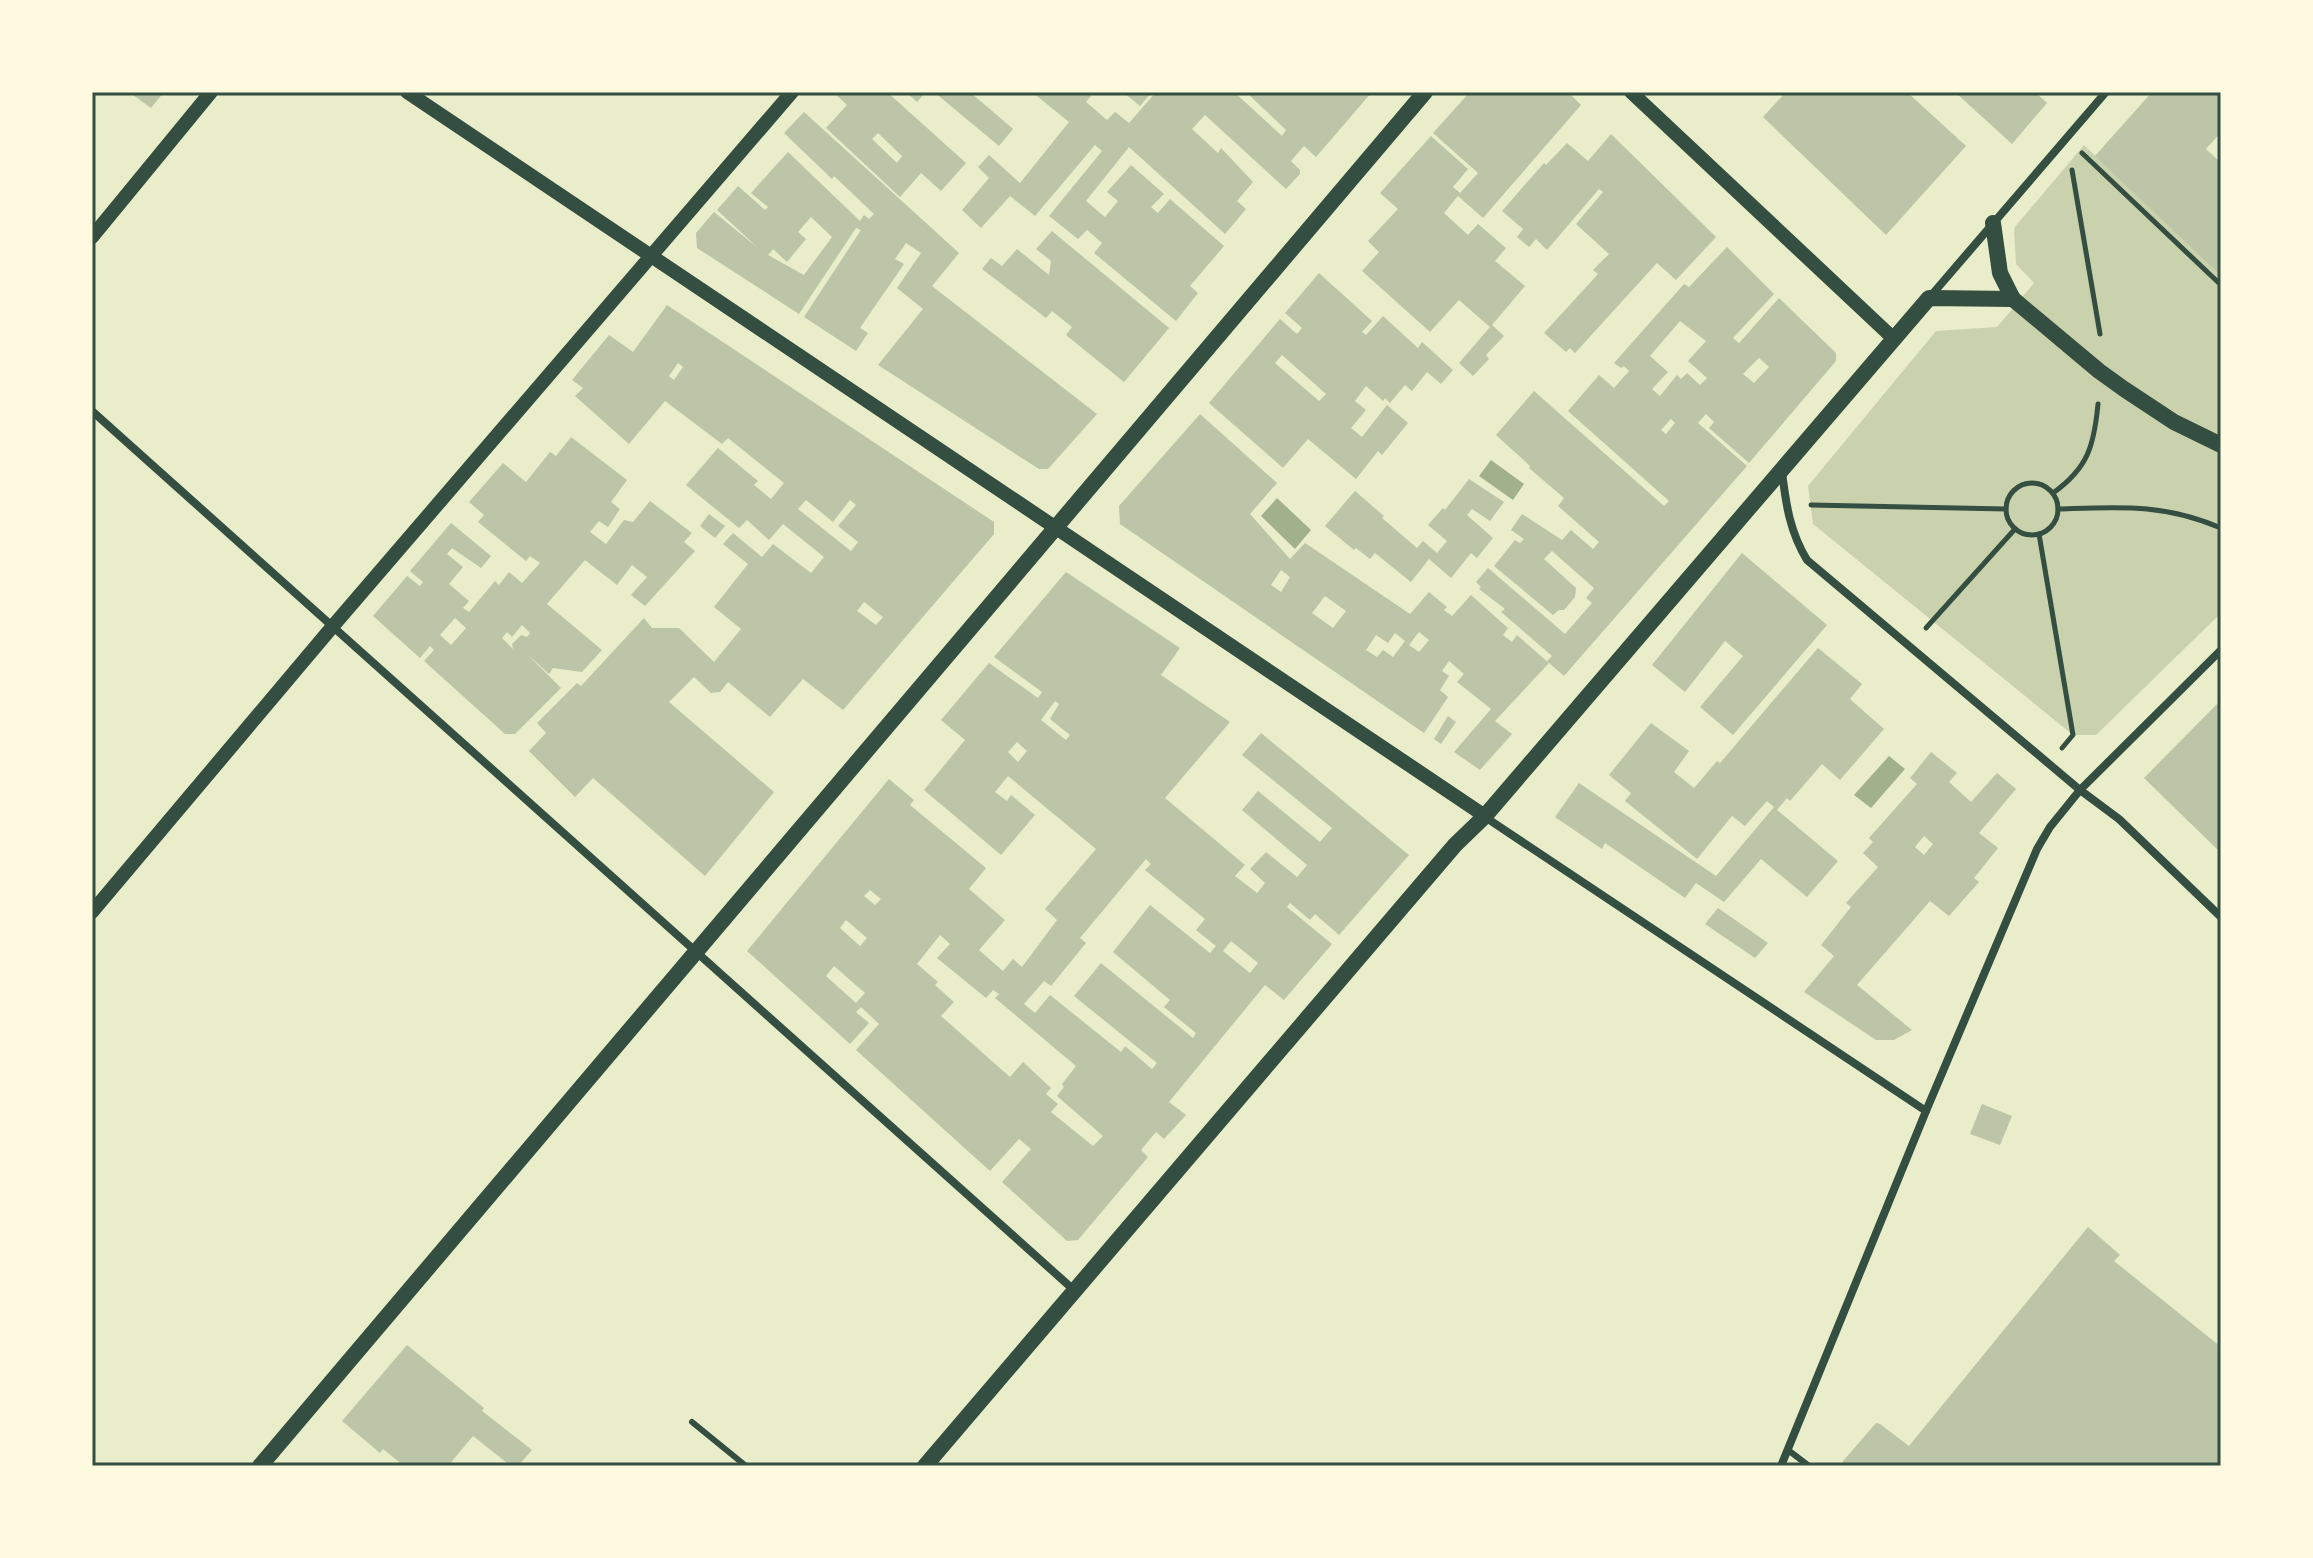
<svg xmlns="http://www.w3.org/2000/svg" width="2313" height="1558" viewBox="0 0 2313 1558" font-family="'IBM Plex Sans',sans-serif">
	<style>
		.green { fill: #cad2ad }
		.water { fill: #a3b18a }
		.building { fill: #bcc5a7; fill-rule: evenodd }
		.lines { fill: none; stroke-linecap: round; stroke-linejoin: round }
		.path { stroke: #344e41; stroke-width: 5 }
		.service { stroke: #344e41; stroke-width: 6 }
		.minor { stroke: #344e41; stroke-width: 8 }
		.tertiary { stroke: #344e41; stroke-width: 14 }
		.secondary { stroke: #344e41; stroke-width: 16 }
		.neatline { fill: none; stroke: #344e41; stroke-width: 3 }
	</style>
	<rect width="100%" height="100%" fill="#e9edc9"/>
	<path class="green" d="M2084,145l137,131v337l-125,122h-23l-260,-211 -5,-38 128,-155 61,-4 37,-44 -18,-19 -2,-36z"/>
	<g class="water">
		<path d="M1491,460l33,24 -11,16 -34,-24z"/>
		<path d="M1277,498l34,32 -16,19 -34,-33z"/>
		<path d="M1889,756l16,13 -34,39 -17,-13z"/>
	</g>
	<g class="building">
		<path d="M129,92h35l-13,16z"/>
		<path d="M833,92h54l79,71 -25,28 -20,-18 -21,24 -74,-69 21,-23zM878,133l24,23 -5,7 -25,-24z"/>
		<path d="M906,92h20l-9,10z"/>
		<path d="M934,92h36l43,37 -14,17z"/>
		<path d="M1032,92h62l-8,10 21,18 8,-8 14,11 27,-31h78l48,44 4,-6 -40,-38h126l-56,65 -12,-11 -13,15 9,9v4l-14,15 -81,-74 -13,14 26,24 3,-5 32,34 -16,19 9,8 -21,25 -96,-87 -43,54 19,16 13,-16 -11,-9 24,-27 33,29 -13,13 7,6 12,-14 54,47 -34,40 8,7 -22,28 -82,-68 8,-10 -15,-13 -9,9 -29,-23 53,-65 -7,-6 -60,71 -25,-20 -29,32 -19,-18 27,-32 -11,-11 11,-12 31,28 49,-61z"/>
		<path d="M1123,92h29l-12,14z"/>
		<path d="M1470,92h98l13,13 -98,113 -25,-22 -14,17 24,22 10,-11 28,24 -11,13 30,25 -33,39 12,11 -18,19 3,4 -16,17 -14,-13 31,-36 -31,-27 -29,32 -68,-61 17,-19 -11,-11 30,-32 -18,-16 51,-57 37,33 -15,18 7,6 18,-20 -45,-40z"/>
		<path d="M1786,92h121l59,54 -80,89 -123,-118z"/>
		<path d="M1955,92h80l12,11 -35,41z"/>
		<path d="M2152,92h69v40l-15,17 15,14v113l-126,-120z"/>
		<path d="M804,112l155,141 -27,33 165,128 -49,55h-9l-161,-104 45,-56 -26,-21 24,-35 -15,-10 -11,16 9,5 -44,64 8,5 -12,18 -52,-34 57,-87 -5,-2 -57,86 -102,-66 -1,-15 18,-21 44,36 -41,-38 21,-24 27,24 3,-3 -17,-14 37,-41 72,69 4,-6 5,4 5,-5 -40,-38 -2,3 -48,-46zM811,217l21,20 -28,38 -36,-20 5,-6 14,13 19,-23 -8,-7z"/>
		<path d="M1611,134l105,103 -40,43 -19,-17 -82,90 -5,-5 -4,4 -22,-19 54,-59 -5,-4 16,-16 -33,-30 27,-32 -4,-3 -52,61 -11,-11 -7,8 -12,-10 6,-8 -21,-18 42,-48 2,2 21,-22 21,18z"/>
		<path d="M1052,231l117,97 -45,54 -58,-47 6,-8 -20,-16 -6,7 -64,-49 9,-11 11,8 15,-17 32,26 2,-14 -15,-12z"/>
		<path d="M1727,247l47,47 -41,44 6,5 40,-45 57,55v8l-87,102 -40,-35 5,-6 -8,-8 -8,9 49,43 -183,210 -17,-15 5,-5 -51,-44 4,-3 -26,-20 2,-2 -5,-5 12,-14 77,66 27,-31 -6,-5 8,-10 -42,-37 -8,8 32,29 -1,9 -11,13h-5l-6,5 -59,-49 21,-26 5,3 4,-4 -13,-9 11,-16 40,26 9,-10 22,19 6,-7 -41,-36 6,-8 -35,-30 1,-2 -34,-31 38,-44 130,115 5,-5 -101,-90 31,-36 15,13 15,-17 -5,-5 -3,2 -7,-5 70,-79 5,3zM1680,321l26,20 -18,20 19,17 -7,7 -13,-12 -6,6 -4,-4 -17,21 -8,-7 16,-17 -18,-16zM1759,358l10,9 -15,16 -11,-9zM1671,419l4,4 -9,11 -5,-4z"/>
		<path d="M1319,273l53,48 -10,11 4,3 17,-19 35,32 4,-6 31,28 -12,14 -14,-12 -15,19 -7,-6 -15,18 -5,-5 -2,3 -17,-15 -11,15 11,9 -15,18 11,9 25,-32 21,18 -26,32 -4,-4 -22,28 -48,-40 -25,29 -74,-65 71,-84 17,15 5,-6 -17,-15zM1282,355l44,39 -7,7 -44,-38z"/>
		<path d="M667,305l327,217v12l-151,176 -40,-31 -33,38 -42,-35 -8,10 -9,1 -17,-16 -25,25 105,90 -69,84 -112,-98 -18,19 -46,-46 17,-18 -9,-10 40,-40 4,3 63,-68 8,10h27l35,34 27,-33 -27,-22 34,-43 -25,-20 10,-11 29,24 11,-13 38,29 13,-16 -41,-33 -14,16 -22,-20 -8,8 -53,-43 32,-37 40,33 -4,4 17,14 13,-16 -56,-45 -6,6 -57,-43 -36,43 -54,-48 8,-8 -11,-8 37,-45 24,17zM678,363l5,4 -9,13 -5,-4zM806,500l27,22 17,-22 6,5 -18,21 20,16 -7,9 -53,-42zM864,602l19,15 -7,8 -19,-14z"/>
		<path d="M1200,414l77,69 -27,31 40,45 15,-16 105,71 19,-22 18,15 -3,3 8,6 19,-21 37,33 -5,7 9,7 5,-7 32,28 -54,58 17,13 -32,36 -26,-18 37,-43 -34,-27 7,-8 -15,-13 -7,10 7,5 -9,14 8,7 -24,36 -304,-209 -1,-18zM1281,570l9,7 -9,15 -10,-7zM1325,596l21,15 -13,17 -21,-15zM1419,632l10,8 -10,12 -10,-7zM1395,633l10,8 -12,16 -10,-7 -6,7 -11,-7 10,-15 12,8z"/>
		<path d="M571,437l56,43 -16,22 9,7 -12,18 -9,-6 -9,11 16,12 18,-24 9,2 17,-21 42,32 -8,9 11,9 -50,55 -14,-11 16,-18 -15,-12 -15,20 -32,-25 -38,44 55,46 -20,22 -29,-4 -4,6 -23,-21 35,35 -46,46h-10l-81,-73 10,-11 -4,-4 -10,12 -47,-42 34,-40 13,10 3,-4 -13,-11 41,-48 40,33 -10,12 -29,-20 -5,6 16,13 -14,17 20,17 -6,7 6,4 26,-31 4,4 10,-13 13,11 18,-20 -10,-7 -4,5 -48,-39 6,-7 -15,-13 34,-39 23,19 24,-30 6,4zM455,618l11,10 -15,17 -11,-10zM522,625l8,8 -3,4 -6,-2 -9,9 1,5 -11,-11 5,-6 5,5z"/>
		<path d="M1469,479l35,23 -14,19 -18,-12 -5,6 26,23 -16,20 -6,-5 -20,25 -22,-19 -18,23 -36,-29 -5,6 -14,-11 -2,2 -29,-24 30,-35 29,25 -2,2 35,30 6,-7 14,12 10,-12 -19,-16 15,-17 2,2z"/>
		<path d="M709,514l16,12 -10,12 -15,-12z"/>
		<path d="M1742,553l85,72 -94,110 -33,-28 43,-51 -18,-15 -40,51 -33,-27z"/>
		<path d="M1066,572l114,76 -19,27 69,47 -65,76 80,67 -10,11 22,17 8,-10 -15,-14 16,-17 31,25 10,-12 -65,-55 16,-19 62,51 12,-14 -90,-73 19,-22 148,122 -70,80 -24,-21 -5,6 -20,-17 -3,4 45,37 -48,56 -19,-15 -96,117 17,13 -22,24 -8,-7 -15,18 7,7 -70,83 -11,1 -65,-59 29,-33 -12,-10 -29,32 -134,-121 23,-26 -18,-17 -5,5 13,11 -19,21 -103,-93 142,-172 25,21 -4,5 76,63 -17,21 36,31 -26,30 24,21 10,-12 9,8 35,-47 -12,-11 51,-60 -88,-73 -13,16 12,9 4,-6 24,20 -34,40 -77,-65 41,-50 -24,-20 48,-57 49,35 4,-6 -48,-35zM1055,701l4,3 -9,15 20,16 -4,5 -25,-20zM1017,742l10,9 -9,11 -10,-10zM1146,859l5,5 -6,6 60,49 -9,11 20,16 -6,7 -60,-48 -37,47 57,48 -6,7 32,26 -3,5 -92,-75 -27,33 83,67 -5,6 -27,-23 -4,6 -71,-57 -15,18 -11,-9 20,-23 7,5 35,-43 -6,-5zM870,890l11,9 -6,6 -11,-9zM846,920l21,18 -7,8 -20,-18zM940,935l10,9 -13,14 49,40 7,-8 6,4 -4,4 81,68 -14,18 2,3 -7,9 46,40 -10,10 -42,-34 7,-8 -12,-10 5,-6 -28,-26 -13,15 -69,-61 13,-14 -19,-17 3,-3 -21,-18zM1231,941l27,22 -8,10 -27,-22zM834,966l31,27 -9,10 -30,-27z"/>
		<path d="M1818,648l44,36 -12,15 34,30 -44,51 -18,-16 -32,37 -3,-3 -10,12 61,51 -31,36 -46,-38 -37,43 -28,-19 -11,15 -80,-55 -3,6 -47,-32 24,-34 137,93 58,-69 -7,-6 -22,25 -13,-10 -35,43 -72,-58 6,-8 -22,-18 42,-52 38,28 -15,21 20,16 23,-27 3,2z"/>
		<path d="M2221,700v153l-77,-75z"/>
		<path d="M1448,716l8,6 -15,22 -7,-5z"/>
		<path d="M1931,752l26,21 -8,9 22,20 26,-29 19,16 -37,44 19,15 -24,30 5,4 -30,34 -19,-15 -73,84 55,45 -18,10h-18l-72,-48 30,-36 -13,-11 30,-38 -5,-4 32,-36 -15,-14 10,-11 -4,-4 48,-54 -7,-6zM1924,836l9,8 -9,11 -9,-8z"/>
		<path d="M1718,908l50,35 -13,15 -50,-34z"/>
		<path d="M1982,1104l30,12 -12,29 -30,-11z"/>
		<path d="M2088,1227l32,28 -6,6 107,86v119h-379l1,-5 33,-38 4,1 29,22z"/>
		<path d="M407,1345l77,63 -2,3 50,39 -14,16h-7l-38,-30 -25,30h-44l-21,-17 -3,4 -38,-32z"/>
	</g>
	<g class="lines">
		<g class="path">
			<path d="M2082,153l139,132"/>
			<path d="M2072,170l28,164"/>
			<circle cx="2032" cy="509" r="26"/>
			<path d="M2053,493c35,-25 41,-47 45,-89"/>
			<path d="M1811,505l195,4"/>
			<path d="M2058,509c61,-2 105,-6 163,19"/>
			<path d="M2039,534l34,201 -11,13"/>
			<path d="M1926,628l89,-99"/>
		</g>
		<g class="service">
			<path d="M692,1422l54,44"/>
			<path d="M1788,1450l21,16"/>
		</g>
		<g class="minor">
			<path d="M1929,298l177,-206"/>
			<path d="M92,411l983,880"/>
			<path d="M1782,472c4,33 8,60 25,88l273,230 39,29 102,98"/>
			<path d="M1485,817l441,294"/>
			<path d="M1781,1466l145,-355 111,-262 13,-22 30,-37 141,-140"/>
		</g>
		<g class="tertiary">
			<path d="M407,92l1078,724"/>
			<path d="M1631,92l263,247"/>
			<path d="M92,237l119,-145"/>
			<path d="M92,912l241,-286 459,-534"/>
		</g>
		<g class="secondary">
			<path d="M1993,223l7,50 13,26"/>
			<path d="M260,1466l1165,-1374"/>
			<path d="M925,1466l530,-621 30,-29 444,-518 84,1 86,72 25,18 50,33 47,23"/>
		</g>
	</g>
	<rect width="2313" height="1558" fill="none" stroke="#fefae0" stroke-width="188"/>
	<rect x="94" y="94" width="2125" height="1370" class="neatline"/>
</svg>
